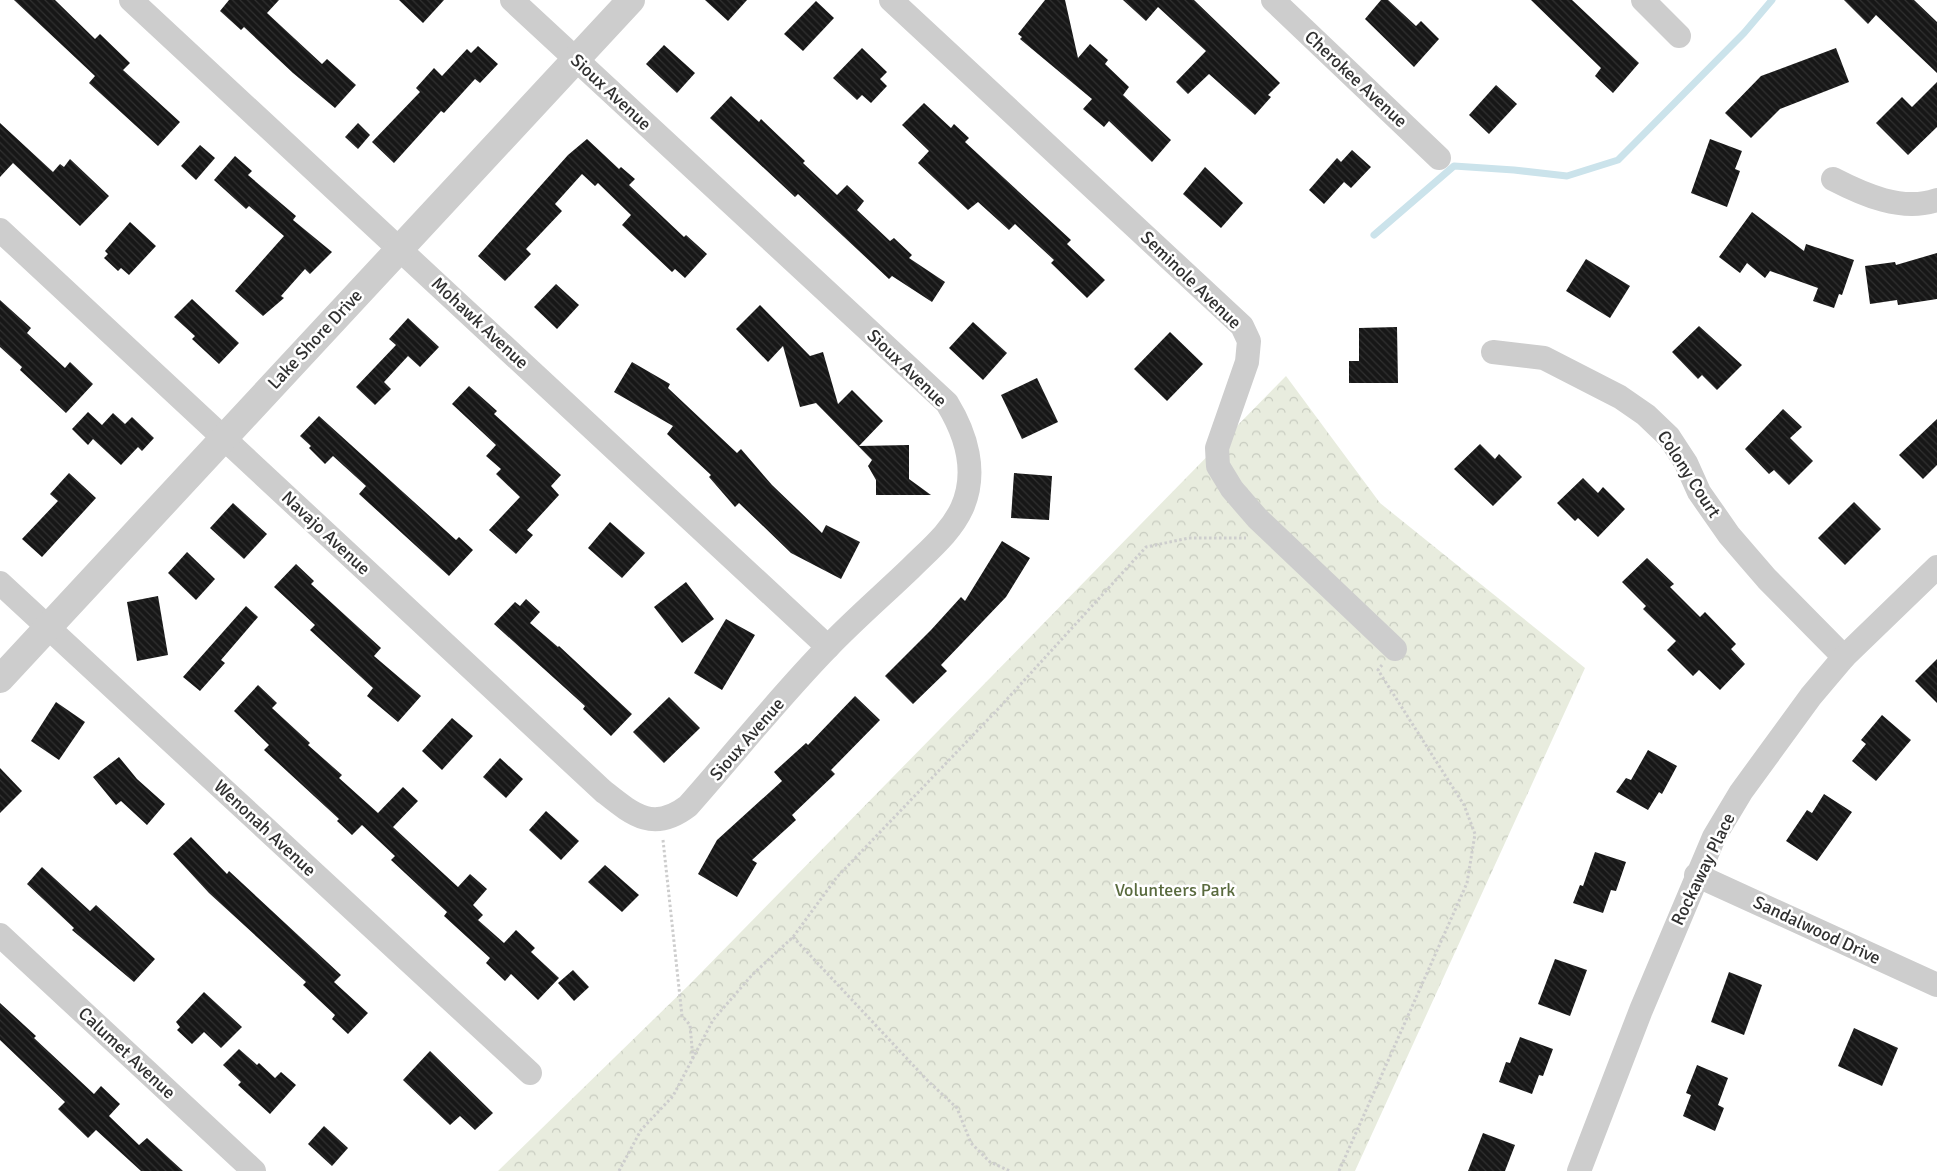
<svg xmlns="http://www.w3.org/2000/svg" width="1937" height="1171" viewBox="0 0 1937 1171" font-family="Signika,sans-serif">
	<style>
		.park { fill: url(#park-crowns) }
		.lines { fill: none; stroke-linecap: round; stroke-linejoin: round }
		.stream { stroke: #cbe3eb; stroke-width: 7 }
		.building { fill: url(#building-back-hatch) }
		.path { stroke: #cdcdcd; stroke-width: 3; stroke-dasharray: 2.5 2.5; stroke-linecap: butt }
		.minor { stroke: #cdcdcd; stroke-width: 24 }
		.tertiary { stroke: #cdcdcd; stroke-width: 28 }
		.labels { text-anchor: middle; stroke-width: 5; stroke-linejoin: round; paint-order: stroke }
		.street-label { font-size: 18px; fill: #303030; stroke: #fff }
		.park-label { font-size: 18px; fill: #596a3e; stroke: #fff }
	</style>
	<defs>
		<pattern id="park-crowns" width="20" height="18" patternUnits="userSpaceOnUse" patternTransform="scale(1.25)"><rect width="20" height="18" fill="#e8ecde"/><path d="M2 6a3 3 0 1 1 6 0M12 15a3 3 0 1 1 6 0" fill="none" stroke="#c7cbbf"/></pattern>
		<pattern id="building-back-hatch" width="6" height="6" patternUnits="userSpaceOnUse" patternTransform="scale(1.25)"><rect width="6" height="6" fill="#171717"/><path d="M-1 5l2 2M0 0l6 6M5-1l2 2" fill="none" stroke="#303030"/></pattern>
	</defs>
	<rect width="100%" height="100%" fill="#fff"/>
	<path class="park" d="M1286,376l94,127 205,165 -230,503h-857l193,-188z"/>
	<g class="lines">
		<path class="stream" d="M1374,235l80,-69 60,4 53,6 51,-16 126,-127 28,-33"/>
	</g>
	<g class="building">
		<path d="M14,0h41l40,39 5,-5 30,29 -7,7 57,52 -22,24 -69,-63 6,-7z"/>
		<path d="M229,0h50l-12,13 55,51 5,-5 29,26 -21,23 -42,-35 -49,-46 -3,3 -21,-19z"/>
		<path d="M399,0h45l-21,23z"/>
		<path d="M705,0h42l-19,21z"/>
		<path d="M1045,0h20l13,58 12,-14 18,16 -3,4 24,23 -6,8 48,45 -19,22 -43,-41 -5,6 -21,-18 9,-10 -72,-60 2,-2 -4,-3z"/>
		<path d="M1123,0h71l86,83 -12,12 3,2 -16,18 -46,-41 -21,20 -12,-12 30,-31 -48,-44 -12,14z"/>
		<path d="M1381,0h7l28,26 5,-5 18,18 -25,28 -49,-48z"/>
		<path d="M1531,0h41l67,63 -26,30 -18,-17 6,-8z"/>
		<path d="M1844,0h70l23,22v51l-61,-58 -8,9z"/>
		<path d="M816,1l18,17 -31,33 -19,-17z"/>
		<path d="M664,45l31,28 -18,20 -31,-29z"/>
		<path d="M478,46l20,18 -18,19 -5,-4 -31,34 -3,-2 -47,52 -22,-21 48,-50 -4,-4 18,-20 8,8 25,-27 4,4z"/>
		<path d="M862,48l25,24 -7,7 7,7 -16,17 -9,-8 -5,5 -24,-22z"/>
		<path d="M1836,48l13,34 -69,27 -29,29 -26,-25 36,-37z"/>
		<path d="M1937,82v45l-29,28 -32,-32 26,-26 10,10z"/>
		<path d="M1496,85l21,19 -28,30 -20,-19z"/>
		<path d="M731,96l28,26 2,-3 44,42 -2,2 34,32 10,-10 17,16 -7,9 33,31 4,-3 18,17 -3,3 36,24 -13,20 -40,-26 -3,3 -91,-85 -3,3 -85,-79z"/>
		<path d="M924,103l27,25 3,-4 15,14 -4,4 106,98 -4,4 38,36 -18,18 -36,-35 3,-3 -39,-36 -6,6 -31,-28 -10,8 -50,-47 11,-12 -27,-26z"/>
		<path d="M0,123l53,49 7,-8 4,3 6,-8 39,37 -29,30 -67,-63 -13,14z"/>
		<path d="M358,123l12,12 -12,14 -13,-12z"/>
		<path d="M587,139l32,30 2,-2 14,12 -6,6 55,52 2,-2 21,19 -22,24 -10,-9 -3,3 -50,-47 9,-10 -33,-32 -3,3 -13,-12 -27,30 7,7 -36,38 5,5 -26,27 -27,-25 90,-101z"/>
		<path d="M1710,139l32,12 -7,18 5,2 -13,36 -36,-14z"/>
		<path d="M200,145l15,13 -19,22 -15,-14z"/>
		<path d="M1352,150l19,17 -20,21 -7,-6 -20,22 -15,-14 28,-32 4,4z"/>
		<path d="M235,156l17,15 -4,4 48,41 -3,4 39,32 -22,22 -5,-5 -24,27 3,2 -21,18 -28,-25 49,-55 -35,-30 -3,3 -32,-29z"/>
		<path d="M1205,167l38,36 -22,25 -38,-34z"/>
		<path d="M1752,212l52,39 2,-7 48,16 -12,35 -3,-1 -5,14 -21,-7 5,-13 -48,-17 -5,7 -18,-15 -7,10 -21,-16z"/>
		<path d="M130,222l26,24 -27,29 -8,-7 -3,3 -14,-13 4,-4 -3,-3z"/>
		<path d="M1937,253v46l-39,6 -1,-5 -27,4 -5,-38 30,-4 1,3z"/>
		<path d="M1586,259l44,27 -20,32 -44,-27z"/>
		<path d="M556,284l23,21 -22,24 -23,-22z"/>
		<path d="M192,299l47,44 -20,21 -27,-25 3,-3 -21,-19z"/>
		<path d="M0,300l31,28 -4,5 38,35 5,-6 23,22 -27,29 -46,-43 2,-3 -22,-20z"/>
		<path d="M760,305l50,51 13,-4 15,52 14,-14 31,31 -24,25 50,-1v34l22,16h-55v-15l-8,-14 4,-6 -56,-57 -16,4 -17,-61 -15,16 -32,-33z"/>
		<path d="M408,318l31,29 -19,20 -12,-11 -24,26 7,7 -16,16 -19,-18 40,-42 -7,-6z"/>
		<path d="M973,322l34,31 -24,27 -34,-32z"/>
		<path d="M1699,326l43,39 -25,25 -15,-15 -4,4 -26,-27z"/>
		<path d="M1397,327l1,56h-49v-22h10v-33z"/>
		<path d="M1170,332l33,32 -36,37 -33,-32z"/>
		<path d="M632,362l38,22 -2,4 69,65 4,-4 31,36 50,48 4,-8 34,17 -19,37 -50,-26 -52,-50 -4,4 -26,-30 2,-2 -44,-41 6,-8 -59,-34z"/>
		<path d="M1037,378l21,44 -36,17 -21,-44z"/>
		<path d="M469,386l28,25 -3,3 67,61 -10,11 8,9 -32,35 6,5 -17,19 -27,-24 31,-33 -24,-23 5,-5 -15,-13 10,-11 -44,-41z"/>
		<path d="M1783,409l19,18 -12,11 23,23 -24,24 -15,-15 -5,4 -24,-25z"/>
		<path d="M88,412l14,13 11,-12 12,11 7,-7 22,21 -12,13 -4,-4 -17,18 -28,-26 -5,6 -16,-16z"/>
		<path d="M319,416l137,124 3,-3 14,13 -24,26 -90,-82 7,-8 -33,-30 -8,8 -16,-16 2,-2 -11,-10z"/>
		<path d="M1937,419v46l-14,14 -24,-24z"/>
		<path d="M1480,444l15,15 4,-5 23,23 -29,29 -39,-37z"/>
		<path d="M69,473l27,25 -54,59 -20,-18 36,-38 -8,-7z"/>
		<path d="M1014,473l38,3 -3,44 -38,-2z"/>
		<path d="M1583,478l15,15 5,-6 22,22 -27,28 -20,-19 -3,3 -18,-18z"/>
		<path d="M1854,502l27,27 -36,36 -27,-27z"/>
		<path d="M233,503l34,31 -23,25 -34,-31z"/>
		<path d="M610,522l35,31 -23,25 -34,-30z"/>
		<path d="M1002,541l28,17 -24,39 -65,68 6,6 -34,33 -28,-28 46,-46 30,-33 4,4z"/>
		<path d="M187,552l28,27 -19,21 -28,-27z"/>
		<path d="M1647,558l27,26 -4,3 30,30 5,-5 31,32 -5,5 14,15 -25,26 -21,-20 -6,6 -26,-26 9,-9 -33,-32 3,-3 -24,-24z"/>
		<path d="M296,564l18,17 -3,3 70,64 -7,8 47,40 -23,26 -31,-26 6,-8 -63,-58 5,-5 -41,-38z"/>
		<path d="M686,582l28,37 -32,24 -28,-36z"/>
		<path d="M158,596l10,59 -31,6 -10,-59z"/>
		<path d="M526,599l14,13 -10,11 28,24 1,-1 73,68 -21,22 -28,-27 2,-3 -91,-82 21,-22 5,4z"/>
		<path d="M246,606l12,11 -37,43 4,3 -25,28 -17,-14z"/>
		<path d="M726,619l29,16 -33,55 -28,-17z"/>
		<path d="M1937,659v44l-22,-22z"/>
		<path d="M258,685l19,18 -5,5 38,35 -2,2 34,30 -3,3 39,35 25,-26 15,14 -25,26 65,60 12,-13 17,15 -14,16 10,10 -5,5 26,23 12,-13 19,18 -4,4 28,26 -21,22 -27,-26 -6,7 -19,-18 4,-5 -46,-42 3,-4 -56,-52 4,-4 -33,-31 -10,10 -15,-14 2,-2 -75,-69 5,-5 -35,-34z"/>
		<path d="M855,696l25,24 -49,50 4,4 -43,41 4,5 -44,40 5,3 -20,34 -39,-23 19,-34 65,-59 -8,-9 32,-29 2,2z"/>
		<path d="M669,697l31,31 -36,35 -31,-31z"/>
		<path d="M56,702l29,20 -26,38 -28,-19z"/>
		<path d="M1882,715l29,25 -35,41 -24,-20 14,-17 -5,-4z"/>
		<path d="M452,718l21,18 -31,34 -20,-19z"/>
		<path d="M1648,750l29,16 -15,28 -3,-2 -11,18 -32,-18 10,-14 5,2z"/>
		<path d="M119,757l18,22 28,25 -18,21 -26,-24 -5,4 -23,-28z"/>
		<path d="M500,758l23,21 -17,19 -23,-21z"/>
		<path d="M0,768l22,23 -22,22z"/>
		<path d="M1824,794l28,18 -35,49 -31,-20 21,-31 5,3z"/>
		<path d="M546,811l33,30 -18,19 -32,-30z"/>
		<path d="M191,837l36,37 2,-3 112,104 -7,7 34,31 -20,21 -16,-15 3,-4 -32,-30 3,-3 -97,-89 -36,-39z"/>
		<path d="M1595,852l31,10 -10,29 -5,-1 -8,23 -30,-10 7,-18 3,1z"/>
		<path d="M605,865l34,30 -17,17 -34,-30z"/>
		<path d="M42,867l48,44 6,-6 59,54 -21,23 -62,-52 2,-2 -47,-44z"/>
		<path d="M1555,959l32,11 -17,46 -32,-12z"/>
		<path d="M573,970l16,17 -15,14 -16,-18z"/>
		<path d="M1729,972l33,13 -18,50 -33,-13z"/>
		<path d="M204,992l38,35 -21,21 -17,-16 -12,12 -15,-14 3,-3 -4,-5z"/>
		<path d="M0,1003l36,33 -2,2 60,56 7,-8 19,18 -11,12 30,29 8,-7 36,33h-42l-45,-41 -8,8 -30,-29 7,-7 -65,-62z"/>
		<path d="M1854,1028l44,20 -16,38 -44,-20z"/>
		<path d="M1520,1037l33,12 -10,27 -4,-1 -7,19 -33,-12 7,-20 4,1z"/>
		<path d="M239,1049l18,16 2,-2 16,15 6,-6 15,13 -26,29 -32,-29 3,-3 -18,-17z"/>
		<path d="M430,1051l63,62 -18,17 -15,-14 -10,9 -47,-45z"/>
		<path d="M1697,1065l31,13 -10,27 6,3 -9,23 -32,-15 8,-21 -5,-2z"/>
		<path d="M324,1126l24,22 -16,18 -24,-22z"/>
		<path d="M1483,1133l32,12 -10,26h-37z"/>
	</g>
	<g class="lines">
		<g class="path">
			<path d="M663,840l19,176 8,9 3,34"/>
			<path d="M793,937l135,144 29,27 14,35 19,19 20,9"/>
			<path d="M619,1171l22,-41 32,-34 40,-76 39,-45 41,-38 44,-60 161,-168 148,-162 43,-9h57"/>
			<path d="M1339,1171l128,-288 8,-49 -11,-29 -86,-135 4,-5"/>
		</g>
		<g class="minor">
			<path d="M131,0l697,647"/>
			<path d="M891,0l351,326 7,15 -2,21 -30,86 1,18 14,23 25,29 138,131"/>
			<path d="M1273,0l166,158"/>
			<path d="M1643,0l36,36"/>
			<path d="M1833,179c31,16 69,33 104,21"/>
			<path d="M0,230l603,561c29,23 50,42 85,15 47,-53 91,-109 141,-160 26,-27 55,-52 82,-78 19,-19 40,-36 51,-60 16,-36 4,-74 -15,-105l-435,-403"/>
			<path d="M1493,352l51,6 76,39 26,18 23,22 17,26 13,29 30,43 38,44 77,78"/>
			<path d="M0,583l530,490"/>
			<path d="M1696,875l241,110"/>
			<path d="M0,935l254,236"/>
			<path d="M1579,1171l62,-161 73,-173 27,-45 70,-96 33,-39 93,-90"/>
		</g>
		<path class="tertiary" d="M0,679l631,-679"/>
	</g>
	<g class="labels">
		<g class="street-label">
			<text transform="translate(1356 79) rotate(43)" y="6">Cherokee Avenue</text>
			<text transform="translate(611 92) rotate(43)" y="6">Sioux Avenue</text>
			<text transform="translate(1191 280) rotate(44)" y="6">Seminole Avenue</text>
			<text transform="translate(480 323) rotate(43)" y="6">Mohawk Avenue</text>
			<text transform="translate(315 339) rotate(-47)" y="6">Lake Shore Drive</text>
			<text transform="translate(907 368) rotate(44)" y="6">Sioux Avenue</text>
			<text transform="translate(1689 474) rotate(57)" y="6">Colony Court</text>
			<text transform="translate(326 533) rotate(43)" y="6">Navajo Avenue</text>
			<text transform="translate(747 739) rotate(-49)" y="6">Sioux Avenue</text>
			<text transform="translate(265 828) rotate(43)" y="6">Wenonah Avenue</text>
			<text transform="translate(1703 869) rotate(-64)" y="6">Rockaway Place</text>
			<text transform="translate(1817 930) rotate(25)" y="6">Sandalwood Drive</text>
			<text transform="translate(127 1053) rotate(43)" y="6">Calumet Avenue</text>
		</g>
		<g class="park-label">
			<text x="1175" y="896">Volunteers Park</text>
		</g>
	</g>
</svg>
